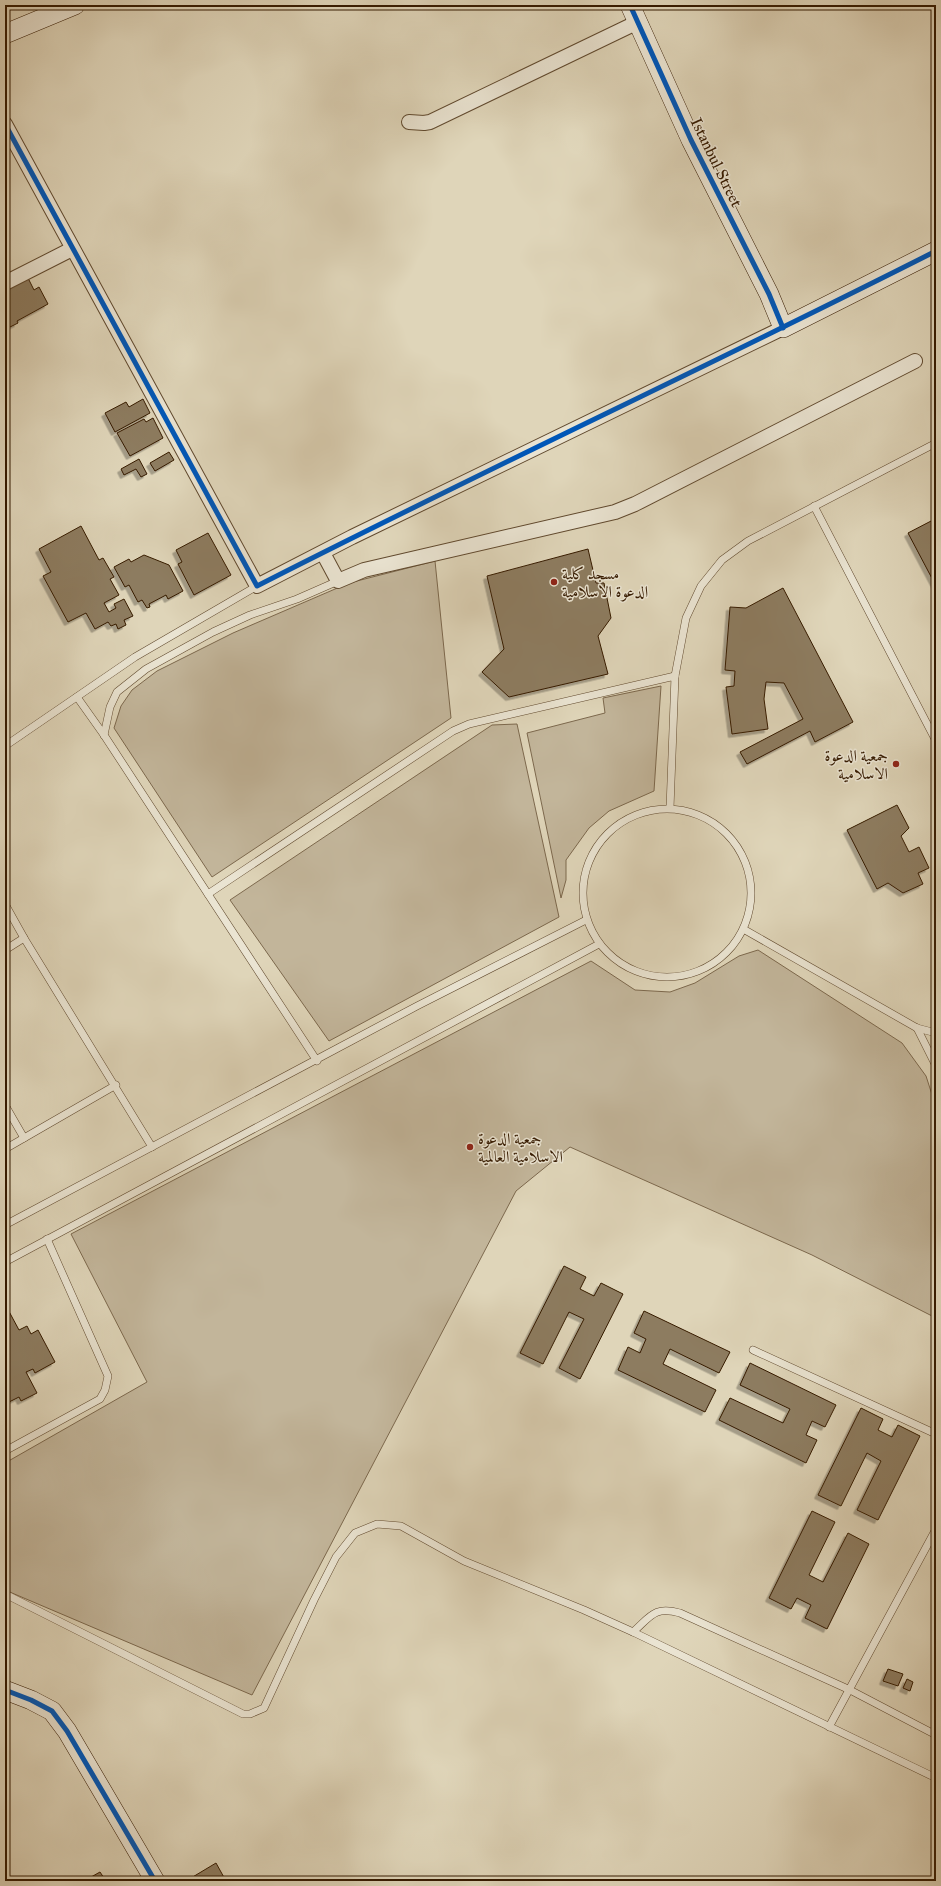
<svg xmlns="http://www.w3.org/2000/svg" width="941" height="1886" viewBox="0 0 941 1886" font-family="'IM FELL Great Primer',Amiri,serif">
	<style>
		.green { fill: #c2b59a; stroke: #7c684d }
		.building { fill: #8d7b60; stroke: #351a00; filter: url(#shadow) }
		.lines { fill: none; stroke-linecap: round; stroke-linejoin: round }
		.lane-casing { stroke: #60492e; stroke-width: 8 }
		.street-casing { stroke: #60492e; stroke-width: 16 }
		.secondary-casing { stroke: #351a00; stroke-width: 20 }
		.lane { stroke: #eae4d2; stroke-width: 7 }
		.street { stroke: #eae4d2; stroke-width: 14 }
		.secondary { stroke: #eae4d2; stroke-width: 19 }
		.cycleway-casing { stroke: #eae4d2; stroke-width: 8 }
		.cycleway { stroke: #0057b8; stroke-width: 5 }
		.poi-dot { fill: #8f2418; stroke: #eae4d2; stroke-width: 1.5 }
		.labels { text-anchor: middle; stroke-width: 3; stroke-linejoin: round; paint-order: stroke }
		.street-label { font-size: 16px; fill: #351a00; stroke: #eae4d2 }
		.poi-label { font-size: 16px; fill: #351a00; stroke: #eae4d2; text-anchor: start }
	</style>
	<defs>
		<filter id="shadow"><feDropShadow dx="-3.5" dy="3.5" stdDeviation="0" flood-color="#0004"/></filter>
	</defs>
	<rect width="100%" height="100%" fill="#dfd5b9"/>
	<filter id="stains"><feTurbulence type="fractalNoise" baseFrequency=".005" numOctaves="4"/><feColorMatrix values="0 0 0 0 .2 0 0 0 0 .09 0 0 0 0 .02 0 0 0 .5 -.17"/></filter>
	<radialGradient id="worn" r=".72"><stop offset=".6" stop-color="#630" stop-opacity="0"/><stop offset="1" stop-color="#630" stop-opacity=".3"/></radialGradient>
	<g class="green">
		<path d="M435,561l16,157 -239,159 -98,-149 7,-22 11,-16 25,-19 76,-38 116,-50z"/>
		<path d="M661,686l-7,105 -45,20 -20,17 -23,32v20l-5,18 -34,-165 78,-20 -2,-15z"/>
		<path d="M517,724l42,193 -230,124 -99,-141 262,-175z"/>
		<path d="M758,950l144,93 24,33 10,31v119l-2,24 2,4v64l-124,-63 -242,-108 -54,44 -264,504 -247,-105v-127l142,-81 -76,-148 520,-273 44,29 35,2 25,-9 44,-27z"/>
	</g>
	<g class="building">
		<path d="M28,278l6,12 5,-3 9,17 -31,17 1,2 -8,4 -5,-10v-32z"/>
		<path d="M143,399l7,14 -35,19 -10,-19 21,-11 3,5z"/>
		<path d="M153,418l10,20 -33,18 -13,-23 27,-14 2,3z"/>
		<path d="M169,452l5,8 -19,11 -5,-8z"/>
		<path d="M139,459l8,15 -6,3 -5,-8 -12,6 -3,-6z"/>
		<path d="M933,520l3,6v60l-28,-53z"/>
		<path d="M81,526l18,34 4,-2 11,19 -4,2 9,16 -15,8 5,9 7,-4 -2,-4 10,-5 9,17 -9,4 2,5 -8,4 -2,-5 -5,2 -3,-4 -13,7 -9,-16 -18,9 -25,-46 8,-4 -12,-23z"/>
		<path d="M208,533l23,42 -37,20 -16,-31 4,-2 -6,-12z"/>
		<path d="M588,549l8,34h8l7,35 -13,18 10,38 -99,23 -27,-25 22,-23 -17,-73z"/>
		<path d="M144,555l25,10 14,26 -15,8 -2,-4 -17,9 1,3 -3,1 -5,-8 -4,2 -9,-17 -4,2 -11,-20 15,-8 2,3z"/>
		<path d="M783,588l70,134 -38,20 -5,-11 -63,33 -7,-12 63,-33 -19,-36 -18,-1 -2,17 4,30 -36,5 -6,-47 8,-1 1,-15 -10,-1 5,-63 16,1z"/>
		<path d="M897,805l12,23 -8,8 8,16 10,-5 10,21 -11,5 5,11 -20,9 -15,-10 -11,6 -30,-59z"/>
		<path d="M564,1266l22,11 -6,12 14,7 7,-13 22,11 -43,85 -21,-11 25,-49 -15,-7 -26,52 -23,-11z"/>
		<path d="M5,1304l14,26 8,-4 4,8 7,-4 17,32 -20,11 -2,-4 -7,3 11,21 -16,8 -2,-4 -14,7z"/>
		<path d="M644,1311l86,41 -11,21 -49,-24 -7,15 53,26 -11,22 -87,-42 10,-23 12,6 6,-14 -12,-6z"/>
		<path d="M750,1363l86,42 -11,22 -13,-6 -6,14 11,5 -11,23 -87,-43 11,-22 53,25 7,-14 -50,-24z"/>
		<path d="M861,1408l22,11 -5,11 14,7 6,-12 22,11 -42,84 -21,-10 24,-49 -14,-8 -26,53 -23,-11z"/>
		<path d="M812,1511l23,11 -26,53 14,7 25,-49 21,11 -42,85 -22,-11 6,-13 -14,-7 -6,11 -22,-11z"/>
		<path d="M888,1669l15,5 -5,12 -15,-5z"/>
		<path d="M907,1679l6,3 -3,9 -7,-3z"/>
		<path d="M216,1863l10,18h-40z"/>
		<path d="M100,1872l6,9h-22z"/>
	</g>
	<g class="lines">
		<g class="lane-casing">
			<g id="lane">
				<path d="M814,506l122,235"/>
				<path d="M675,676l11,-58 15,-32 21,-26 26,-19 188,-98"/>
				<path d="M77,697l27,38 213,326"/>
				<path d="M104,735l6,-28 7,-15 29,-23 67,-37 37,-17 47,-16 41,-18"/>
				<path d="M5,746l130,-89 122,-71"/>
				<circle cx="667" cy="893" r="84"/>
				<path d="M208,894l245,-163 16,-7 206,-48 -5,132"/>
				<path d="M5,904l19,34 128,209"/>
				<path d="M745,930l172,98 19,5"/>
				<path d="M5,950l19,-12"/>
				<path d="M917,1028l19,38"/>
				<path d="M5,1105l19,33"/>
				<path d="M5,1149l111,-64"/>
				<path d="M5,1225l412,-219 169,-86"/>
				<path d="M5,1262l594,-318"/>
				<path d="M753,1350l183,84"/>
				<path d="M5,1451l95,-52 5,-9 3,-14 -61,-137"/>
				<path d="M5,1594l238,120h7l14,-6 50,-108 22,-43 19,-24 22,-9 24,2 63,35 120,49 49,22 303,146"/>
				<path d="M633,1632c18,-16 21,-26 47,-19l170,77 86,45"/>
				<path d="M829,1727l107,-198"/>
			</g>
		</g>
		<g class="street-casing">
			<g id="street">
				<path d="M409,122l15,1 6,-1 208,-100"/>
				<path d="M5,124l252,462 95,-49 431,-209"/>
				<path d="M5,283l67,-34"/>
				<path d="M323,553l15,28 26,-11 251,-58 20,-8 280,-143"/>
			</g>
		</g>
		<g class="secondary-casing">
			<g id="secondary">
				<path d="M630,5l61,135 78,154 14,34 153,-77"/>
				<path d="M5,34l70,-29"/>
				<path d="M5,1690l26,10 21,11 15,20 88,150"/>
			</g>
		</g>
		<use href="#lane" class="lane"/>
		<use href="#street" class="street"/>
		<use href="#secondary" class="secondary"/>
		<g class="cycleway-casing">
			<g id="cycleway">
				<path d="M630,5l61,135 78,154 14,34"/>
				<path d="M5,124l252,462c225,-115 454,-221 679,-335"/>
				<path d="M5,1690l26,10 21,11 15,20 88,150"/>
			</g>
		</g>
		<use href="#cycleway" class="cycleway"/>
	</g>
	<g class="poi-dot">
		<circle cx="554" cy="582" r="4"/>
		<circle cx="896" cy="764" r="4"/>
		<circle cx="470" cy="1147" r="4"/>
	</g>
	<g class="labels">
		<g class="street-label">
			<text transform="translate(717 162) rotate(64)" y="6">Istanbul Street</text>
		</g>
		<g class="poi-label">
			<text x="562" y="579">مسجد كلية<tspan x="562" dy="18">الدعوة الاسلامية</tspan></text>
			<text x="888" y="761" text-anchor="end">جمعية الدعوة<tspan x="888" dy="18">الاسلامية</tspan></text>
			<text x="478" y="1144">جمعية الدعوة<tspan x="478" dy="18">الاسلامية العالمية</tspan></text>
		</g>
	</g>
	<rect width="941" height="1886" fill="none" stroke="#dfd5b9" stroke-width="20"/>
	<rect x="6" y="6" width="929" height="1874" fill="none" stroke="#351a00" stroke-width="2"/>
	<rect x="10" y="10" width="921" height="1866" fill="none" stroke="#351a00"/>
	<rect width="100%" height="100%" filter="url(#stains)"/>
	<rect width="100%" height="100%" fill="url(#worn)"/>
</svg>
